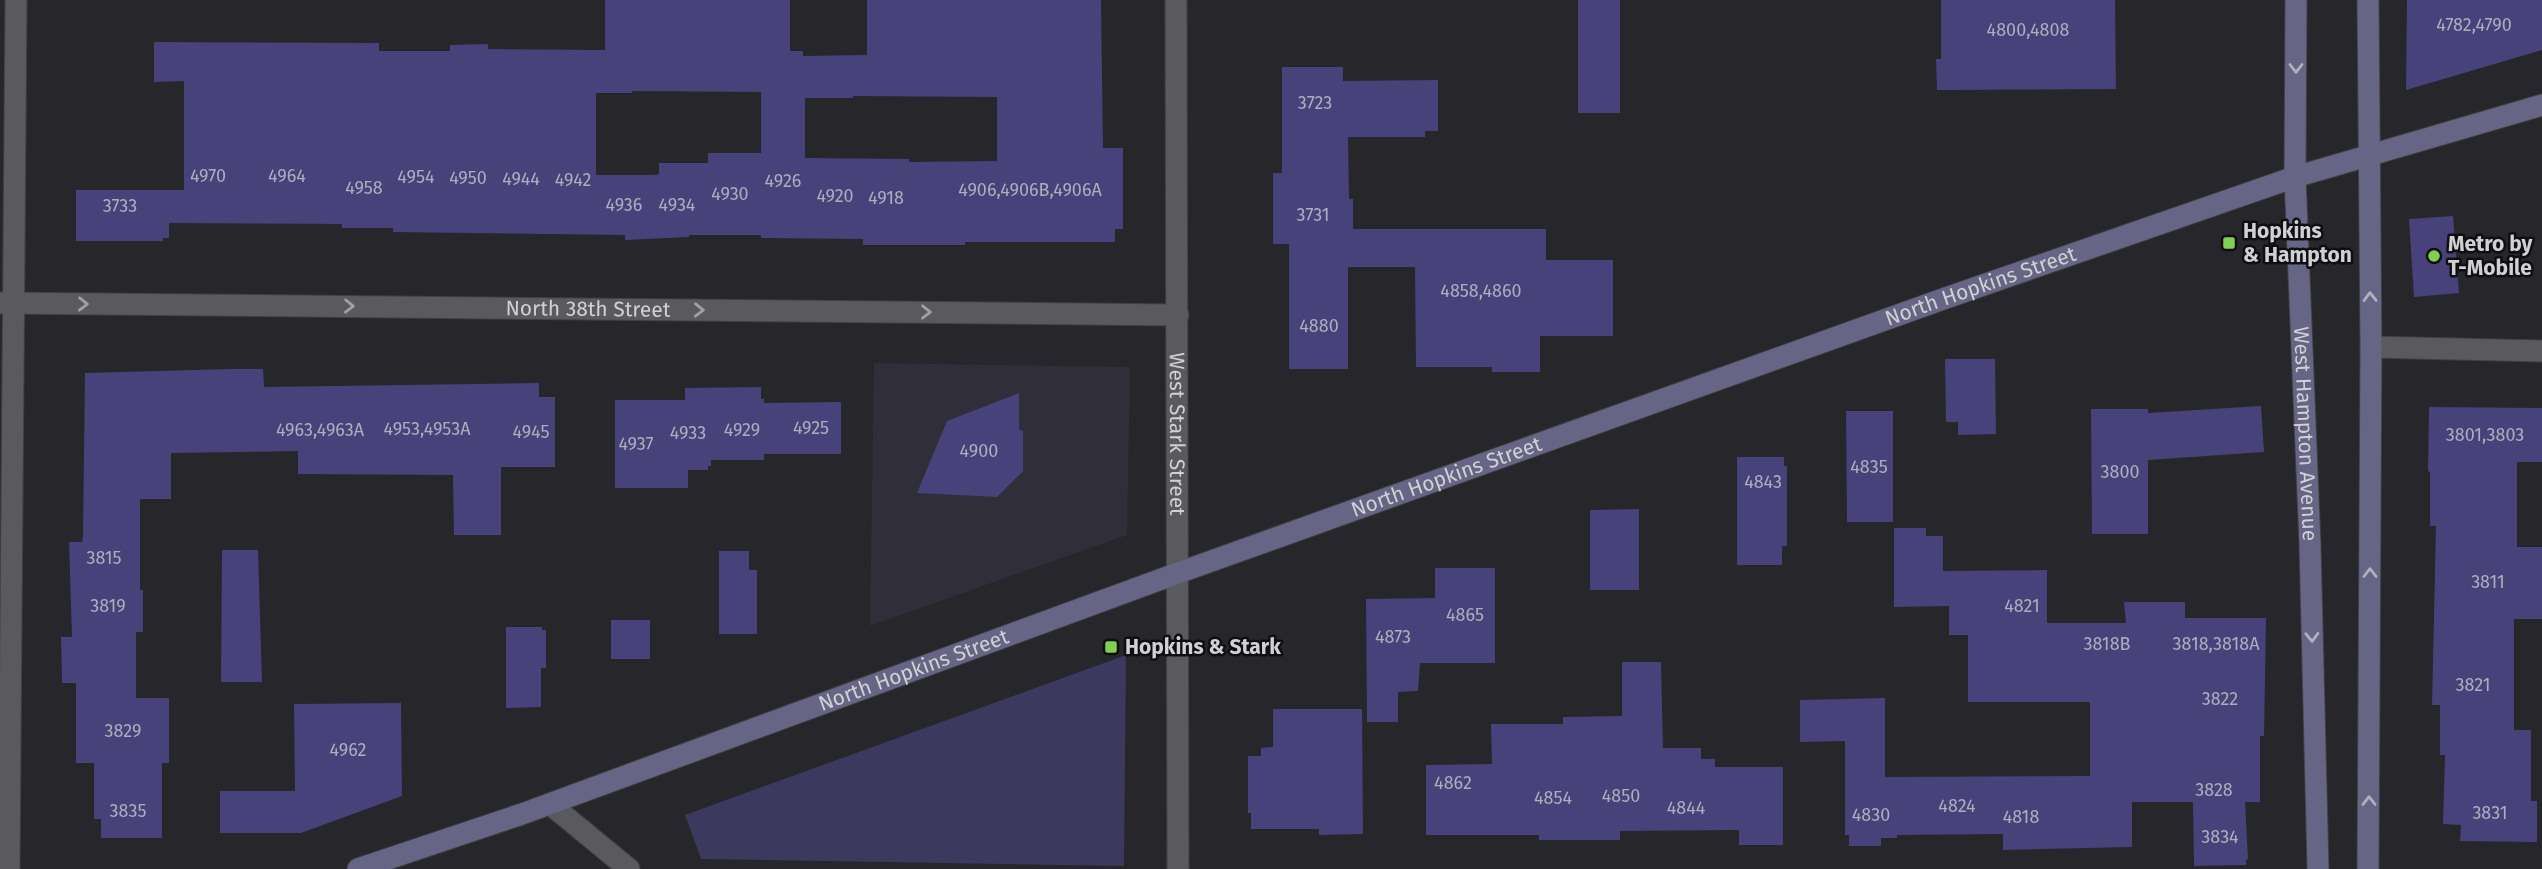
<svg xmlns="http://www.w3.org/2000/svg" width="2542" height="869" viewBox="0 0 2542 869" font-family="'Fira Sans',sans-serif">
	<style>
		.built { fill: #2f2e39 }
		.green { fill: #3b395d }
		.building { fill: #47427a; fill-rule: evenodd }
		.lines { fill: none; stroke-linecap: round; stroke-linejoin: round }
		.minor-casing { stroke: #414145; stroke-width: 23 }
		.secondary-casing { stroke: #414145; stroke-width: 23 }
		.minor { stroke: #59595e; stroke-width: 21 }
		.secondary { stroke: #676585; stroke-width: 21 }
		.oneway { stroke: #b1b1bc }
		.oneway2 { stroke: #a1a1a5 }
		.poi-dot { fill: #80d051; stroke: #0f0f11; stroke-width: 2.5 }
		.labels { text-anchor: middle; stroke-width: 5; stroke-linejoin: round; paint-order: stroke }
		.number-label { font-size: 18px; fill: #aeadbe }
		.poi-label { font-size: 21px; font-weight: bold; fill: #d1d1d4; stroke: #0f0f11; text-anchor: start }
		.street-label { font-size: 21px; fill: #d1d1d4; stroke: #0f0f11 }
	</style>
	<rect width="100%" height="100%" fill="#26262b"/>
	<path class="built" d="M874,363l256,4 -3,168 -257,91z"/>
	<path class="green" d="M1126,655l-2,211 -423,-7 -16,-44z"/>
	<g class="building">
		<path d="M605,0h185v51h13v5l64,-1v-55h234l2,148h20v81h-8v13h-150v3h-102v-6l-102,-1v-3h-72v2l-64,3v-5l-232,-3v-4h-51v-4l-173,-1v15h-6v3h-87v-51h108v-109l-30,1v-40l225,1v8h71v-6l38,-1v5l117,1zM632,91l129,1v61h-53v10h-49v11l-4,1h-59v-82h36zM853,96l144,1v64l-88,1v-3l-104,-1v-60h48z"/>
		<rect x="1578" y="0" width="42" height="113"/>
		<path d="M1941,0h174l1,89 -179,1 -1,-31h5z"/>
		<path d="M2407,0h135v50l-136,40z"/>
		<path d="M1282,67h61v14l95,-1v51h-13v6h-77l1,62h4v30h193v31h67v76h-73v36h-48v-5h-76l-1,-100h-67v102h-59v-125h-16v-71h9z"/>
		<path d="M2453,216l6,77 -45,4 -5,-78z"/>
		<path d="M1945,359h50l1,75 -38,1v-13h-12z"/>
		<path d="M229,369h34l1,18 275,-4v14h16v70h-54v68h-47l-1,-60 -155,-1v-23l-127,2v46h-31v91h3v42h-7v66h33v65h-7v75h-61v-19h-7v-56h-18v-80h-14l-1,-46h11l-3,-95h13l1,-6 2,-163z"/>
		<path d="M761,387v12h3v4l77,-1v52h-77v6h-53v6h-3v4h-20v18h-73v-88h70v-12z"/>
		<path d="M1019,393v36l4,2v40l-26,26 -80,-4 30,-72z"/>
		<path d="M2261,406l3,46 -116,8v74h-56l-1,-125h57v4z"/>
		<path d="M2429,407l113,1v54h-25v85h25v72h-28v111h17v71h6v41l-77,-1 1,-16 -18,-1 2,-69h-5v-50h-8l4,-179h-6v-54l-2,-1z"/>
		<path d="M1846,411h47v111h-46z"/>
		<path d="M1737,457h47v9h3v80h-5v19h-45z"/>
		<path d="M1639,509v81h-49v-80z"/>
		<path d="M1894,528h32v8h17v35l104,-1v53h79l-2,-21h61v16h81l-2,118h-4v66h-15l3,57 -2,1v5l-52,1 -1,-64h-61v45l-129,3v-16l-106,1v3h-16v8h-32v-11h-4v-94l-45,1v-42l85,-2v79l205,-1v-74h-122v-67h-19v-29l-55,1z"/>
		<path d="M222,550h36l4,132h-41z"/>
		<path d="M719,551h30v19h8v64h-38z"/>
		<path d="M1435,568h60v95h-75l-2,28 -20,1v30h-31l-1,-123 69,-1z"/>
		<rect x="611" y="620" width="39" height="39"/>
		<path d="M506,627h36v3h4v38h-5v39l-35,1z"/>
		<path d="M1622,662h39l2,86h38v11h14v8h68v78h-44v-15l-119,1v9h-81v-5h-113v-70l66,-1 -1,-40h72v-7l59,-1z"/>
		<path d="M401,703l1,93 -101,37h-81v-42h75l-1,-87z"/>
		<path d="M1273,709h89l1,125 -44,1v-6h-68v-16h-3v-57h13v-8l12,-1z"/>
	</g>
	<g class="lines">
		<g class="minor-casing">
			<g id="minor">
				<path id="s1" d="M1176,0l2,869"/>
				<path id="s2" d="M0,303l1178,12"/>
				<path d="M2371,347l171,4"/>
				<path d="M550,804l79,65"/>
				<path d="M9,869l7,-869"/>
			</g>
		</g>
		<g class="secondary-casing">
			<g id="secondary">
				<path id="s3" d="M2296,0l-1,177 15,368 8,324"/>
				<path id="s4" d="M358,869l164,-55 656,-241 765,-274 352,-122 247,-72"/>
				<path d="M2368,869l3,-522 -3,-347"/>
			</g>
		</g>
		<use href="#minor" class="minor"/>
		<use href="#secondary" class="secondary"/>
	</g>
	<defs><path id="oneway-chevron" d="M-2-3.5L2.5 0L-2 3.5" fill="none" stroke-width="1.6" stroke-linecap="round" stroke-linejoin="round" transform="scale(1.75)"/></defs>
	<g class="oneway">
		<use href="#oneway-chevron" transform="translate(2296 68) rotate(90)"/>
		<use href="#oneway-chevron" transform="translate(2370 297) rotate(-91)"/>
		<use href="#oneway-chevron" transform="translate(2370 573) rotate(-90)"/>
		<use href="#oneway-chevron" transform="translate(2312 637) rotate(88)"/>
		<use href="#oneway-chevron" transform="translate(2369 801) rotate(-90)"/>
	</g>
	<g class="oneway2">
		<use href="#oneway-chevron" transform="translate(83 304) rotate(1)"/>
		<use href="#oneway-chevron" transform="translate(349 306) rotate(1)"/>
		<use href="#oneway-chevron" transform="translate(699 310) rotate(1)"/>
		<use href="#oneway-chevron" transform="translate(926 312) rotate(1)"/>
	</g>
	<g class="poi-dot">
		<rect x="2222" y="236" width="14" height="14" rx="3.5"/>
		<circle cx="2434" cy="256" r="7"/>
		<rect x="1104" y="640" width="14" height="14" rx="3.5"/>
	</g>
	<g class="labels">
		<g class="number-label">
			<text x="2474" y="31">4782,4790</text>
			<text x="2028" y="36">4800,4808</text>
			<text x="1315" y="109">3723</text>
			<text x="208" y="182">4970</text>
			<text x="287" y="182">4964</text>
			<text x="416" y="183">4954</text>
			<text x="468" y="184">4950</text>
			<text x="521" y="185">4944</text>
			<text x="573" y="186">4942</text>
			<text x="783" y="187">4926</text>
			<text x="364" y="194">4958</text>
			<text x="1030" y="196">4906,4906B,4906A</text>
			<text x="730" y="200">4930</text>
			<text x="835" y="202">4920</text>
			<text x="886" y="204">4918</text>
			<text x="624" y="211">4936</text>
			<text x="677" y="211">4934</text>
			<text x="120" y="212">3733</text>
			<text x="1313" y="221">3731</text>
			<text x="1481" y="297">4858,4860</text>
			<text x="1319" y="332">4880</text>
			<text x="811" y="434">4925</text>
			<text x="427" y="435">4953,4953A</text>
			<text x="320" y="436">4963,4963A</text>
			<text x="742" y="436">4929</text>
			<text x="531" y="438">4945</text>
			<text x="688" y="439">4933</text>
			<text x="2485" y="441">3801,3803</text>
			<text x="636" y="450">4937</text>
			<text x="979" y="457">4900</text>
			<text x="1869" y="473">4835</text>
			<text x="2120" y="478">3800</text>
			<text x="1763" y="488">4843</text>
			<text x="104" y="564">3815</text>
			<text x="2488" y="588">3811</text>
			<text x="108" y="612">3819</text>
			<text x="2022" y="612">4821</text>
			<text x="1465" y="621">4865</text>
			<text x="1393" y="643">4873</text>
			<text x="2107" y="650">3818B</text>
			<text x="2216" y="650">3818,3818A</text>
			<text x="2473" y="691">3821</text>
			<text x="2220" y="705">3822</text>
			<text x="123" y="737">3829</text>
			<text x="348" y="756">4962</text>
			<text x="1453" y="789">4862</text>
			<text x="2214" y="796">3828</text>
			<text x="1621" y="802">4850</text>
			<text x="1553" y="804">4854</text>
			<text x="1957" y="812">4824</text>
			<text x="1686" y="814">4844</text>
			<text x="128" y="817">3835</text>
			<text x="2490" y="819">3831</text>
			<text x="1871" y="821">4830</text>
			<text x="2021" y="823">4818</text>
			<text x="2220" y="843">3834</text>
		</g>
		<g class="poi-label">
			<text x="2243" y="238">Hopkins<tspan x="2243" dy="24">&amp; Hampton</tspan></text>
			<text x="2448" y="251">Metro by<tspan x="2448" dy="24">T-Mobile</tspan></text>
			<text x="1125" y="654">Hopkins &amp; Stark</text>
		</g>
		<g class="street-label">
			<text dy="7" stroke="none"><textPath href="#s4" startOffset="1724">North Hopkins Street</textPath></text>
			<text dy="7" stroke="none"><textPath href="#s2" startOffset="588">North 38th Street</textPath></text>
			<text dy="7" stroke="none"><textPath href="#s1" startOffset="434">West Stark Street</textPath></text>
			<text dy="7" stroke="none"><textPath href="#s3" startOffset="434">West Hampton Avenue</textPath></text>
			<text dy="7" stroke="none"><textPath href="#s4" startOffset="1157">North Hopkins Street</textPath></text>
			<text dy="7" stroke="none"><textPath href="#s4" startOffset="590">North Hopkins Street</textPath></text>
		</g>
	</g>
</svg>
